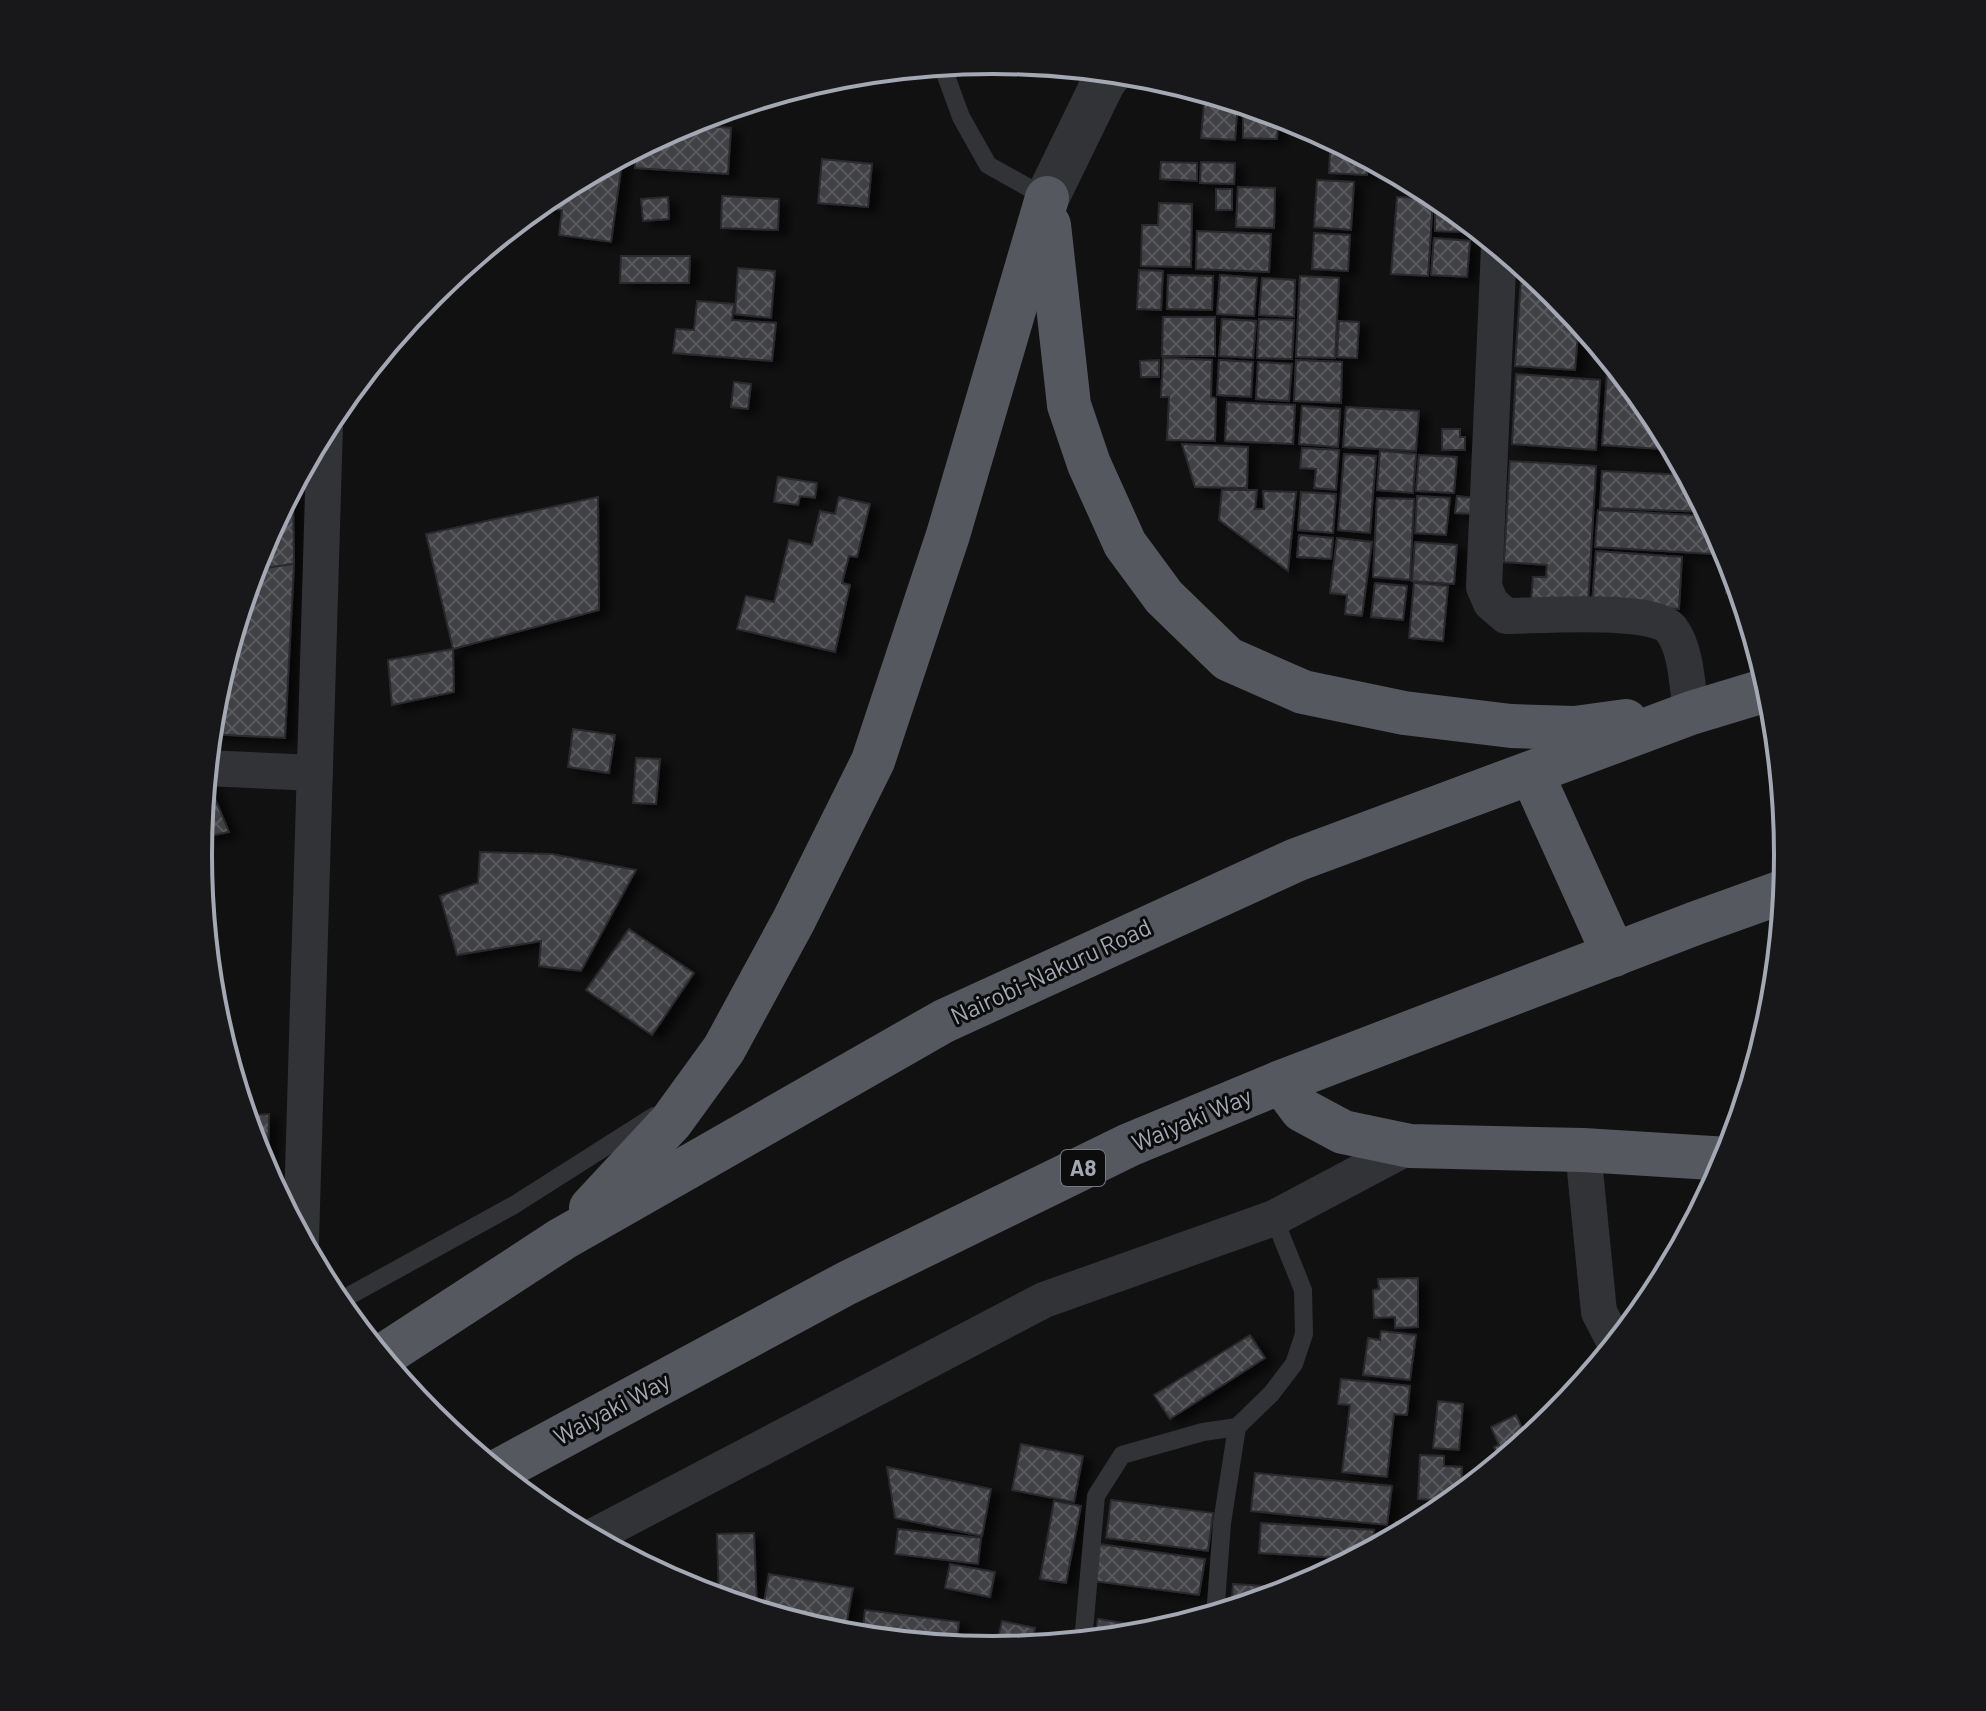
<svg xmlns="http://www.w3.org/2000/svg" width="1986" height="1711" viewBox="0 0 1986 1711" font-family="Barlow,sans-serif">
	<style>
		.building { fill: url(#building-cross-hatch); stroke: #2b2b2e; stroke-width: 2; filter: url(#shadow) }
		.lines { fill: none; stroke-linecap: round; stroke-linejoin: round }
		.service { stroke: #323337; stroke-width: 18 }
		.minor { stroke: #323337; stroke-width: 36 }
		.tertiary { stroke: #323337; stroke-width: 44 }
		.trunk { stroke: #56585f; stroke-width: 44 }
		.labels { text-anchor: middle; stroke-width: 6; stroke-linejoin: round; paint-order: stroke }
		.shield { fill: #0c0c0d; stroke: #767980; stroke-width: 2 }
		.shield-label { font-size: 22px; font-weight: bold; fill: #a3a8b2 }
		.street-label { font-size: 24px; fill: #a3a8b2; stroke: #0c0c0d }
		.rim { fill: none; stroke: #a3a8b2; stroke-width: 4 }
	</style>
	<defs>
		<pattern id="building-cross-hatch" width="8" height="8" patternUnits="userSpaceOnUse" patternTransform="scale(2)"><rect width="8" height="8" fill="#404145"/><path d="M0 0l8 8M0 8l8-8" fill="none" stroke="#585a5d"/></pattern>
		<filter id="shadow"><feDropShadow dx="9" dy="5" stdDeviation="4" flood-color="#0009"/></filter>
	</defs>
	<rect width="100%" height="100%" fill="#111112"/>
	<g class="building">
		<path d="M1205,92l33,10 -3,38 -34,-2z"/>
		<path d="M1243,104l41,12v7h-6l-1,16 -34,-1z"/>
		<path d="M682,124l49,4 -3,46 -93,-6 1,-19z"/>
		<path d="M1330,152l29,2 9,4 -1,17 -38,-2z"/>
		<path d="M623,156l-12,86 -52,-7 3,-25 -16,-2 2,-11z"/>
		<path d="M822,159l50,5 -4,43 -50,-4z"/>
		<path d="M1161,162l36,1v18l-37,-2z"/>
		<path d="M1201,162l34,1 -1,21 -34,-1z"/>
		<path d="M1399,175l16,8v6l-17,-2z"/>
		<path d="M1317,180l37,2 -3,48 -37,-3z"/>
		<path d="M1238,187l37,1 -1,40 -38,-1z"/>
		<rect x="1216" y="189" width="16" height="21"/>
		<path d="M722,196l57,3 -1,31 -57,-2z"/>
		<path d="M668,197l1,22 -26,2 -2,-22z"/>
		<path d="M1397,197l36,2 -5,77 -37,-2z"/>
		<path d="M1435,202l10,1 21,16 -1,13 -30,-1z"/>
		<path d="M1159,203l33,1 -1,63 -50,-1 1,-41h16z"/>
		<path d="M1197,231l74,3 -2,38 -73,-3z"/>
		<path d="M1314,233l36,2 -2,36 -36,-2z"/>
		<path d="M1434,238l36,3 -3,36 -36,-2z"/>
		<path d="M621,256h69l-1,27h-69z"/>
		<path d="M1522,266l34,27 23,28 -4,49 -60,-4z"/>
		<path d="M738,268l37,3 -4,47 -36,-4z"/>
		<path d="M1139,270l24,1 -2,39 -24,-1z"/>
		<path d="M1168,275l45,1 -1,34 -45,-1z"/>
		<path d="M1220,275l37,3 -3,38 -37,-2z"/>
		<path d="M1300,276l39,2 -4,80 -39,-1z"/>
		<path d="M1262,278l33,2 -1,37 -35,-2z"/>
		<path d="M697,301l37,3 -2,16 44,3 -4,38 -99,-8 3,-24 18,1z"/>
		<path d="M1163,317h52v39h-53z"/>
		<path d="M1222,319l34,2 -3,37 -34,-2z"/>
		<path d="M1259,319l35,1 -2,39 -35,-1z"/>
		<path d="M1339,321l20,1 -2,36 -20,-1z"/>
		<path d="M1163,358l49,2 -1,37 5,1 -1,43 -48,-1 2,-43h-8z"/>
		<path d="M1159,360v17h-18l-1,-16z"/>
		<path d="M1219,360l34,2 -2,35 -34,-2z"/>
		<path d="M1296,360l46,2 -1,41 -47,-2z"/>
		<path d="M1258,362l34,2 -3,37 -33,-2z"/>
		<path d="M1607,373l15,1 33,40 19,36 -72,-5z"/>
		<path d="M1516,374l84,6 -4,70 -84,-6z"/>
		<path d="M734,382l17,2 -3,25 -17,-2z"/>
		<path d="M1227,402l68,3 -2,39 -68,-3z"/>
		<path d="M1302,406l38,3 -2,38 -39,-3z"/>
		<path d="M1346,407l73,4 -3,40 -73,-4z"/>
		<path d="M1442,429h18v8h5v13h-23z"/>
		<path d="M1182,444l66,3 -1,41 -52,-1z"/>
		<path d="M1302,448l37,2 -3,40 -22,-2 2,-19 -16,-1z"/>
		<path d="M1380,451l36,3 -3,39 -36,-3z"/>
		<path d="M1344,454l32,2 -6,77 -32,-3z"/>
		<path d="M1419,455l38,2 -3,36 -38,-2z"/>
		<path d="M1510,461l86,5 -8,139 -57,-3 2,-25h13l1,-12 -43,-3z"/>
		<path d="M1602,471l85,4 20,37 -107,-4z"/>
		<path d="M778,477l39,6 -2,15 -15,-2 -2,9 -24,-3z"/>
		<path d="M293,485l1,79 -42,6 6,-19z"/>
		<path d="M1222,490h35l-2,19h9l-1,-18 33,1 -8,79 -69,-51z"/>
		<path d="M1301,492l35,2 -3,39 -35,-3z"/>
		<path d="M1417,496l33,2 -4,37 -31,-2z"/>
		<path d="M1457,496l17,2 -2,16 -17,-1z"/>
		<path d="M598,497l1,113 -146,39 -27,-115z"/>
		<path d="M839,497l31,7 -13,53 -8,-1 -7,27 8,2 -15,67 -98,-23 9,-33 28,6 15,-62 23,5 8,-34 15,3z"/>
		<path d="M1377,498l37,1 -4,81 -37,-3z"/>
		<path d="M1598,510l111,6 20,39 -134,-8z"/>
		<path d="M1299,535l34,3 -2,21 -34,-2z"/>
		<path d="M1337,538l35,4 -10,74 -17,-2 2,-19 -17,-2z"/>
		<path d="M1415,542l42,3 -3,39 -42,-3z"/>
		<path d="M1596,551l86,6 -3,52 -87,-5z"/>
		<path d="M1727,560h4l10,34 -15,-1z"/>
		<path d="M294,564l-9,174 -76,-4 4,-34 39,-130z"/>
		<path d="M1375,583l32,3 -4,34 -32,-3z"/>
		<path d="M1414,583l34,3 -5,55 -34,-3z"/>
		<path d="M453,649l1,43 -62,13 -4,-45z"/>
		<path d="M573,729l42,6 -6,38 -41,-6z"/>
		<path d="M636,758l24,1 -4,45 -23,-1z"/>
		<path d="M205,774l24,58 -30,6z"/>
		<path d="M480,852l72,2 84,16 -55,101 -42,-5 2,-25 -84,14 -17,-59 38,-13z"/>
		<path d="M629,929l65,44 -42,62 -66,-45z"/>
		<path d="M269,1114l-1,65 -10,-20 -13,-43z"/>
		<path d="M1418,1278v49l-23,1v-11l-21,1 -1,-28 6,-1 -1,-10z"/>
		<path d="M1381,1331l35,4 -6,45 -47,-5 5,-37 12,2z"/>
		<path d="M1250,1335l15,23 -95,61 -16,-24z"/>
		<path d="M1341,1379l69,7 -3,29 -13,-1 -7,63 -45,-5 8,-67 -12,-1z"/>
		<path d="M1438,1401l25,3 -4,46 -26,-2z"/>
		<path d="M1516,1415l12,26 -27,22 -7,-16 5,-2 -8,-18z"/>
		<path d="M1021,1444l62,12 -9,46 -62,-12z"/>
		<path d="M1420,1455l24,1v10l18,1 -1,29 -6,5 -37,-2z"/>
		<path d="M1495,1464l1,2 -21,18 -3,-8z"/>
		<path d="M887,1467l104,22 -9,47 -87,-18z"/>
		<path d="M1255,1473l137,13 -5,39 -136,-14z"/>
		<path d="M1111,1500l102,13 -5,38 -102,-13z"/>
		<path d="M1054,1501l27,5 -15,77 -26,-4z"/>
		<path d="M1396,1522l14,2 -1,7 -14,7z"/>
		<path d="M1261,1523l113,7 -2,20 -16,9 -97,-6z"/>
		<path d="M898,1529l83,9 -3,26 -83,-10z"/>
		<path d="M754,1533l3,75h-11l-27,-8 -2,-66z"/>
		<path d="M1099,1544l106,15 -6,36 -106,-14z"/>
		<path d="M950,1564l45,8 -5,25 -45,-9z"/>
		<path d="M769,1574l84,14 -9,48 -82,-23z"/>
		<path d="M1233,1584l64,4v3l-66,20z"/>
		<path d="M865,1610l94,12 -3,25 -94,-9z"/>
		<path d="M1098,1619l69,11 -19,6 -54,5z"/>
		<path d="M1002,1621l33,7 -4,16 11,2 -47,5z"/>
	</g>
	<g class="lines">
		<g class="service">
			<path d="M942,65l19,52 27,48 59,33"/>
			<path d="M336,1303l178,-98 140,-89"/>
			<path d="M1215,1616l7,-93 15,-96"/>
			<path d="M1083,1642l13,-146 26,-41 81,-23 34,-5 34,-33 23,-30 10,-30 -1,-44 -29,-72"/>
		</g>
		<g class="minor">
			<path d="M1499,247l-15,340 7,16 15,13c30,0 148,-9 165,13 16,21 16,57 20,84"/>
			<path d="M206,768l109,5"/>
			<path d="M1583,1150l16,162 17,33"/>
			<path d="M301,1241l24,-816"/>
			<path d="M590,1538l454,-238 230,-82 136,-72"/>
		</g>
		<path class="tertiary" d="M1047,198l56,-115 8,-11"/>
		<g class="trunk">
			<path d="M1049,225l20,180 20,59 36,80 39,53 64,62 75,33 101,21 107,13 64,2 51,-7"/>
			<path d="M1532,774l82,181"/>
			<path d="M1281,1082l21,28 41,22 67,14 173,4 145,9"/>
			<path d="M591,1208l80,-86 53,-73 70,-129 79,-159 75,-226 99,-337"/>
			<path d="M381,1357l181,-118 382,-218 352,-161 395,-147 79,-24"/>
			<path d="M496,1472l351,-189 282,-138 152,-63 415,-159 89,-32"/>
		</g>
	</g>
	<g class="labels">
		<rect class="shield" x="1061" y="1150" width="44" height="36" rx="6"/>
		<g class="shield-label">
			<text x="1083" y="1176">A8</text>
		</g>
		<g class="street-label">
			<text transform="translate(1051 972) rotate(-25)" y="8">Nairobi-Nakuru Road</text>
			<text transform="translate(1192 1120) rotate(-23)" y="8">Waiyaki Way</text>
			<text transform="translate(612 1409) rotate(-28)" y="8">Waiyaki Way</text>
		</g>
	</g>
	<path d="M0 0H1986V1711H0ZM212 855a781 781 0 1 1 1562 0a781 781 0 1 1-1562 0Z" fill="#18181a" fill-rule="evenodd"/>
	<path class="rim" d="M212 855a781 781 0 1 1 1562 0a781 781 0 1 1-1562 0Z"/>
</svg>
